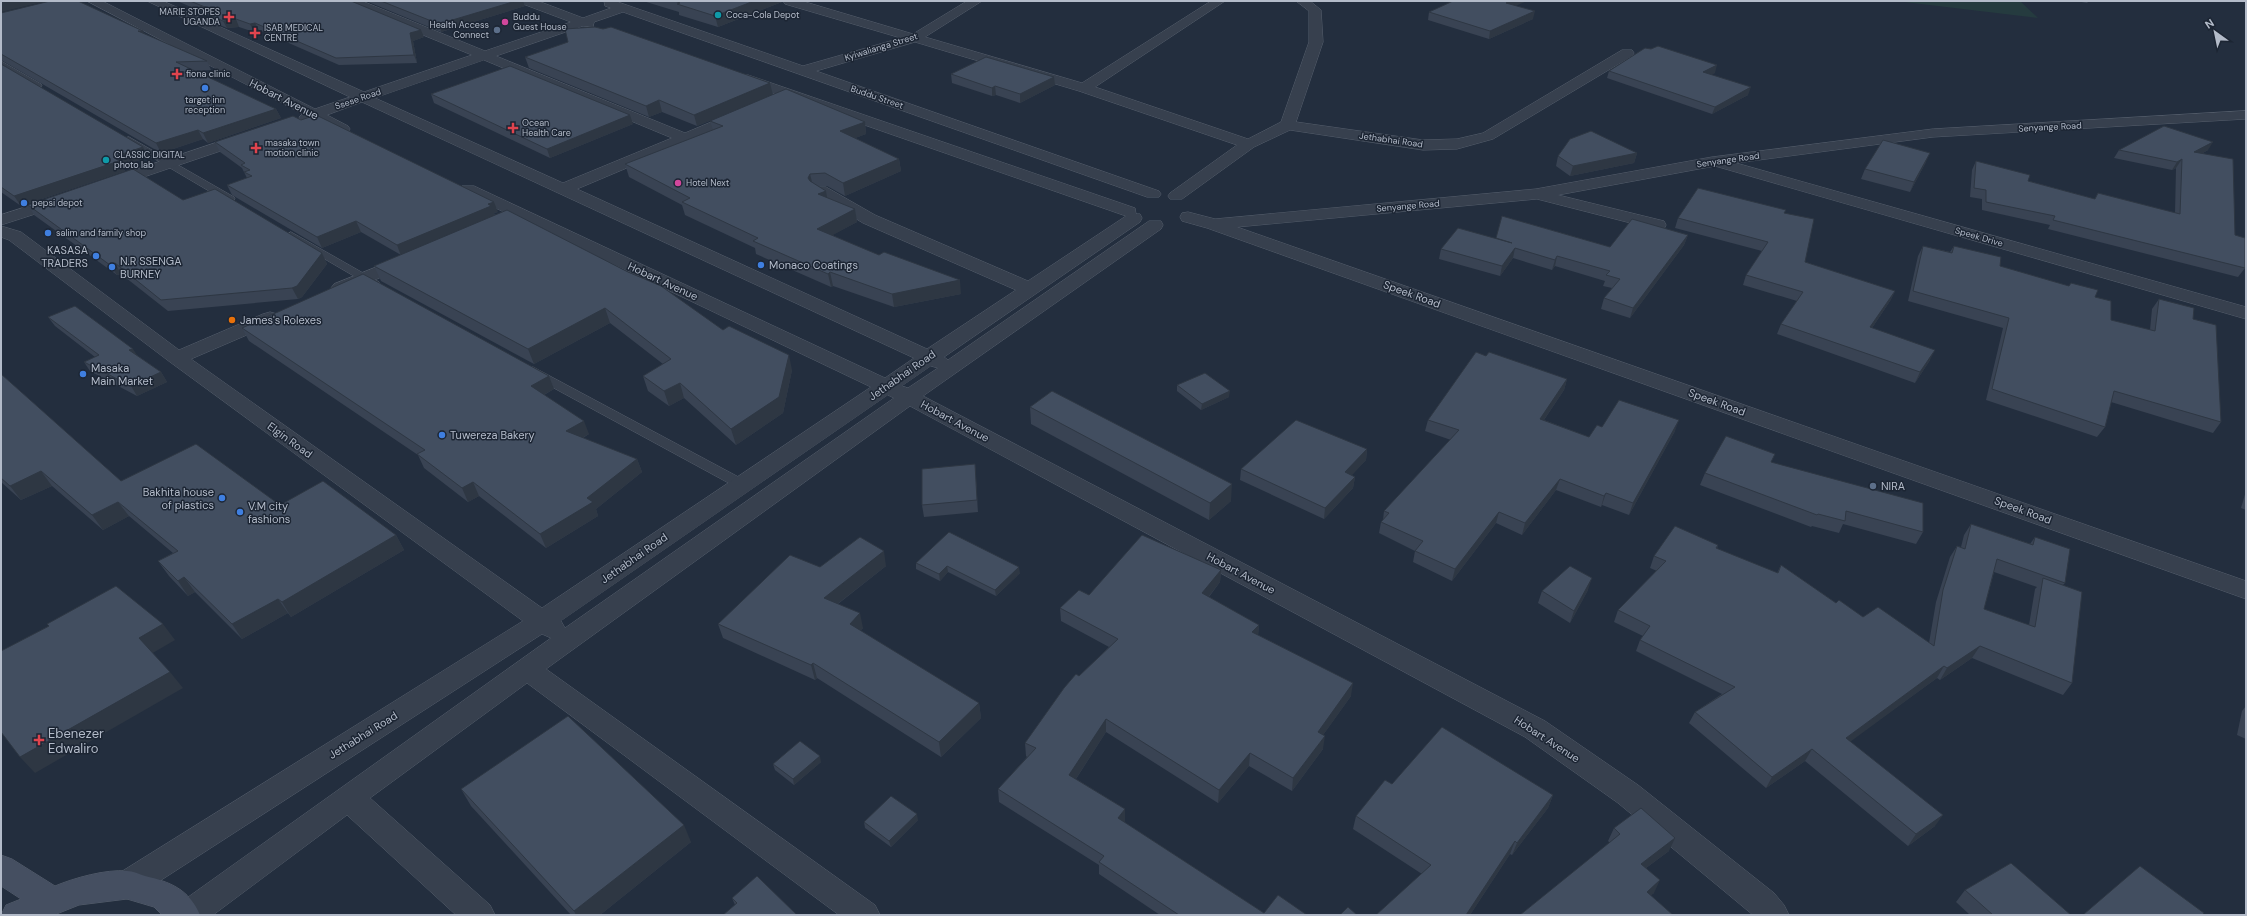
<svg xmlns="http://www.w3.org/2000/svg" width="2247" height="916" viewBox="0 0 2247 916" font-family="'DM Sans',sans-serif">
	<style>
		.green { fill: #253b3f }
		.lines { fill: none; stroke-linecap: round; stroke-linejoin: round }
		.lane-casing { stroke: #555e6c; stroke-width: 1 }
		.street-casing { stroke: #555e6c; stroke-width: 1 }
		.secondary-casing { stroke: #555e6c; stroke-width: 1 }
		.lane { fill: #37404e; fill-rule: evenodd }
		.street { fill: #37404e; fill-rule: evenodd }
		.secondary { fill: #454f61; fill-rule: evenodd }
		.wall { fill: #394353; fill-rule: evenodd }
		.shaded-wall { fill: #2e3743 }
		.building { fill: #424e60; stroke: #2e3743 }
		.culture-dot { fill: #0f9aa8; stroke: #1c2533; stroke-width: 1.5 }
		.health-dot { fill: #e0444e; stroke: #1c2533; stroke-width: 1.5 }
		.hotel-dot { fill: #d1479c; stroke: #1c2533; stroke-width: 1.5 }
		.service-dot { fill: #5c6f8a; stroke: #1c2533; stroke-width: 1.5 }
		.shop-dot { fill: #3f7fe0; stroke: #1c2533; stroke-width: 1.5 }
		.food-dot { fill: #e8710a; stroke: #1c2533; stroke-width: 1.5 }
		.labels { text-anchor: middle; stroke-width: 3; stroke-linejoin: round; paint-order: stroke }
		.far-poi-label { font-size: 9px; fill: #b3bbc9; stroke: #1c2533; text-anchor: start }
		.far-street-label { font-size: 9px; fill: #b3bbc9; stroke: #1c2533 }
		.street-label { font-size: 11px; fill: #b3bbc9; stroke: #1c2533 }
		.poi-label { font-size: 11px; fill: #b3bbc9; stroke: #1c2533; text-anchor: start }
		.near-poi-label { font-size: 13px; fill: #b3bbc9; stroke: #1c2533; text-anchor: start }
	</style>
	<rect width="100%" height="100%" fill="#232e3e"/>
	<path class="green" d="M1896,1h124l18,17z"/>
	<g class="lines">
		<g class="lane-casing">
			<g id="lane">
				<path d="M1,61l40,23 1,2 -7,2 -34,-20z"/>
				<path d="M129,137l105,60 1,2 -5,3 -4,-1 -100,-59v-4z"/>
				<path d="M291,232l88,50 2,2 -2,2h-8l-84,-49 -1,-2z"/>
				<path d="M533,367l213,114 2,3 -2,3h-10l-208,-113 -1,-3z"/>
			</g>
		</g>
		<g class="street-casing">
			<g id="street">
				<path d="M87,1h15l213,108 35,-12 -203,-96h16l201,91 108,-37 -125,-51 -2,-3h17l123,50 86,-29 -48,-18 -2,-3h17l45,17 28,-10 -6,-2 -1,-5h11l188,65 98,-28 -116,-34 -2,-3h19l111,33 54,-33h15l-57,36 157,46 129,-82h14l-130,86 153,52 33,-17 28,-80v-31l-13,-10h14l11,9 2,32 -27,80 127,18 34,-1 26,-6 139,-83h10l2,3 -2,3 -139,83 -36,10 -34,1 -133,-20 -36,17 -72,52h-12l-2,-3 2,-3 67,-48 -158,-54 -164,-49 -99,29 343,120 2,3 -2,3h-12l-524,-185 -29,10 -1,5 -10,-1 -87,30 189,77 50,-21h10l2,3 -2,3 -168,71 350,160 89,-59 -153,-67 -49,-30 -2,-3 2,-3h12l49,28 153,66 98,-65 -388,-135 -2,-3 2,-3h10l387,133 1,6h4l2,4 -2,4 -196,135 4,3 201,-139h12l2,4 -2,4 -238,167 622,325 93,64 136,108 10,12 5,10h-36l-135,-112 -93,-66 -615,-331 -364,263 329,236 5,10h-41l-312,-232 -157,115 120,107 5,10h-39l-109,-100 -134,100h-41l5,-10 374,-267 -9,-4 -404,261 -11,4 -11,-4 -5,-10 5,-10 407,-254 -353,-259 -161,-122 -8,-3v-11l20,6 158,118 84,-36 7,-2 7,2 2,4 -2,4 -86,37 351,249 329,-221 -409,-195 -2,-3 2,-3h12l411,192 29,-20 -552,-256 -35,13 21,11 2,3 -2,3h-10l-25,-13 -12,1 -2,-3 3,-3zM484,60l188,78 -109,45 -188,-85zM931,366l7,2 -30,20 -6,-2zM888,395l6,3 -329,230 -4,-7z"/>
				<path d="M2246,111v8l-313,18 -197,26 510,144v12l-531,-153 -157,29 106,26 2,4 -2,4 -6,1 -121,-31 -300,28 1009,354v18l-1039,-371 -25,-7 -2,-4 2,-4 6,-1 27,7 321,-30 176,-32 221,-28z"/>
				<path d="M245,133l5,2 3,3 -3,3 -133,45h-12l-2,-3 2,-3z"/>
				<path d="M60,196l6,2 2,3 -2,3 -65,21v-10z"/>
				<path d="M404,256l6,1 3,4 -3,4 -64,27 -6,1 -6,-1 -3,-4 3,-4z"/>
			</g>
		</g>
		<g class="secondary-casing">
			<path id="secondary" d="M1,855l11,4 43,27c19,-8 51,-17 72,-15 6,0 12,3 18,5 25,6 44,13 55,39h-38l-8,-8 -27,-8 -48,6 -25,10h-53l5,-10 15,-6 -20,-13z"/>
		</g>
		<use href="#lane" class="lane"/>
		<use href="#street" class="street"/>
		<use href="#secondary" class="secondary"/>
	</g>
	<g class="wall">
		<path d="M177,1h174l73,36 -11,4 4,22 -78,2 -80,-35 -5,2 -15,-5 -12,1 -12,-5 -3,-7z"/>
		<path d="M366,1h157l2,5 -84,26z"/>
		<path d="M643,1h139v1l-64,25 -39,-12v-3z"/>
		<path d="M2076,1h13l-2,2z"/>
		<path d="M1516,6l17,13 -44,20 -61,-19 1,-8z"/>
		<path d="M1,13l144,21 62,27 4,9 -17,1 82,38 5,9 -73,25 -5,-4 -42,14 -160,-93z"/>
		<path d="M525,57l245,26 3,12 -76,31 -35,-14 -13,5 -120,-49z"/>
		<path d="M1,64l148,93 -27,9 3,5 -104,35 -20,-14z"/>
		<path d="M1609,71l106,2 -4,1 37,21 -36,19 -105,-36z"/>
		<path d="M951,74l104,11 -35,18 -24,-8 -4,1 -40,-13z"/>
		<path d="M431,94l202,30 -83,34 -116,-55z"/>
		<path d="M710,121l155,1 1,12 -11,4 44,21 2,12 -56,25 -18,-10h-9l9,12 28,11 2,13 -25,13 129,59 -67,13 -61,-21 -2,1 -75,-33 -1,-6 -70,-33 -3,-10 -53,-28 -4,-13 88,-34z"/>
		<path d="M215,142l283,70 -4,1 1,2 228,115 69,40 -9,43 -47,32 -52,-47 -15,8 -21,-15 -5,-15 20,-12 -53,-41 -76,41 -153,-83 -7,-15 27,-11 -40,-23 -39,16 -90,-53 -5,-10 20,-7 -5,-10 -22,-16z"/>
		<path d="M2119,150h89l-7,4 34,81 10,33 -7,9 -190,-48 2,-4 -68,-15v-11l-12,-2 2,-27 4,-9 52,20 67,18 3,-6 77,20 1,-45 -4,2 -58,-12z"/>
		<path d="M1637,153l-3,10 -64,13 -14,-10 2,-10z"/>
		<path d="M1926,162l-16,30 -49,-13 4,-10z"/>
		<path d="M183,200l139,53 5,11 -25,33 -4,2 -130,12 -47,-37 -4,1 -83,-60 -6,-10z"/>
		<path d="M1785,213l20,49 90,29 -5,10 -18,27 58,32 -15,23 -138,-49 4,-10 16,-23 -54,-16 3,-10 16,-24 -87,-23 3,-10z"/>
		<path d="M1502,216l108,31 78,-12 -4,10 -54,73 -29,-9 3,-11 8,-10 -9,-2 2,-5 -50,-15 -3,4 -39,-12 -13,18 -61,-17 2,-10 55,-10z"/>
		<path d="M1923,246l27,6 4,-6 46,20 95,31 16,23 39,10 2,-21 7,-10 34,20 28,103 -8,11 -102,-31 -6,25 -8,10 -111,-37 17,-72 -95,-27 10,-45z"/>
		<path d="M48,317l90,39 23,16 6,10 -30,14 -47,-25 -6,-9 11,-5 -40,-31z"/>
		<path d="M242,328l307,48 5,13 -10,6 45,39 -6,4 54,21 5,13 -46,37 2,7 -52,32 -67,-52 -11,6 -44,-34 -6,-13 -169,-114z"/>
		<path d="M1486,356l81,23 -3,11 -20,30 45,17 13,-10 73,4 -46,84 -27,-10 -1,2 -45,-17 -34,45 -26,-12 -44,58 -39,-19 2,-11 -36,-18 2,-11 2,-2 1,-9 67,-71 -26,-9 3,-11z"/>
		<path d="M1,374l120,107 159,24 116,30 8,15 -113,67 -3,-4 -46,26 -47,-47 -7,4 -19,-20 -11,-15 15,-8 -44,-37 -26,14 -51,-44 -31,14 -20,-18z"/>
		<path d="M1177,385l52,12 -28,13 -24,-19z"/>
		<path d="M1030,407l201,94 -22,19 -178,-96z"/>
		<path d="M1367,449l-1,11 -15,15 4,2 -2,11 -29,31 -84,-39 1,-11z"/>
		<path d="M1771,462l152,70 -7,12 -73,-20 -4,9 -27,-7 -1,1 -111,-42 5,-12z"/>
		<path d="M975,464l3,48 -54,5 -2,-12z"/>
		<path d="M2246,491v19l-5,-2z"/>
		<path d="M1971,524l59,20 5,-7 30,46 -2,2 9,98 -9,12 -91,-37 -32,22 -3,-2 -87,63 85,85 -27,20 -103,-85 -39,27 -77,-65 6,-11 27,-18 -86,-43 4,-11 3,-4 -29,-14 4,-12 39,-39 -7,-3 4,-12 64,-11 -1,4 60,24 4,-8 55,38 27,14 66,26 7,-41 14,-45 7,-11 4,1 3,-12zM1994,572l43,15 -2,2 -6,36 -45,-16z"/>
		<path d="M916,563l104,10 -24,23 -48,-24 -8,9 -24,-12z"/>
		<path d="M886,566l-48,38 25,24 -3,3 119,72 2,15 -40,39 -124,-79 -2,2 -92,-42 -5,-14 102,-57z"/>
		<path d="M1221,570l-1,12 -11,15 50,28 -1,10 93,61 -28,39v14l-31,42 -43,-25 -31,37 -112,-71 -30,47 49,30 -1,13 140,91 43,2h-147l-61,-41v-9l-100,-63 -1,-13 29,-32 -1,-1 -1,-13 54,-67 30,-29 -48,-26 -1,-13 29,-13z"/>
		<path d="M1588,590l-18,33 -32,-20 4,-12z"/>
		<path d="M2246,706v33l-9,-4 5,-24z"/>
		<path d="M821,762l-27,23 -19,-15 -2,-6z"/>
		<path d="M1392,784l161,11 -5,13 -36,47 -2,-1 -40,61h-94l46,-41 -69,-45 3,-13z"/>
		<path d="M461,789l230,53 -91,73h-29l-100,-109z"/>
		<path d="M918,820l-27,27 -26,-19 -1,-6z"/>
		<path d="M1614,828l55,23 -23,17 8,25 -3,2 -131,20 90,-72 -2,-2z"/>
		<path d="M1965,890l106,25h-101l-14,-13z"/>
		<path d="M732,898l65,17 -62,-10z"/>
	</g>
	<g class="shaded-wall">
		<path d="M8,1h39l-46,11v-9z"/>
		<path d="M516,1h7l2,5 -84,26 -2,-8z"/>
		<path d="M754,1h28v1l-64,25 -3,-11z"/>
		<path d="M1510,1h17l-23,10 2,-8z"/>
		<path d="M1535,11l-2,8 -44,20 1,-8z"/>
		<path d="M236,19l3,8 -12,1 -4,-7z"/>
		<path d="M255,23l4,7 -5,2 -4,-8z"/>
		<path d="M421,30l3,7 -11,4 4,22 -3,-8 -4,-22z"/>
		<path d="M138,31h5l5,8z"/>
		<path d="M1717,65l-2,8 -14,6 2,-7z"/>
		<path d="M1054,77l1,8 -35,18v-9z"/>
		<path d="M770,83l3,12 -76,31 -3,-11z"/>
		<path d="M995,86l1,9 -4,1v-8z"/>
		<path d="M1751,87l-3,8 -36,19 3,-7z"/>
		<path d="M659,100l3,12 -13,5 -3,-11z"/>
		<path d="M276,109l5,9 -73,25 -5,-10z"/>
		<path d="M630,115l3,9 -83,34 -3,-9z"/>
		<path d="M865,122l1,12 -24,9 -2,-12z"/>
		<path d="M198,130l5,9 -42,14 -5,-10z"/>
		<path d="M2213,142l-5,8 -20,11 6,-9z"/>
		<path d="M143,147l6,10 -27,9 3,5 -104,35 -7,-10 99,-39z"/>
		<path d="M1637,153l-3,10 -64,13 3,-10z"/>
		<path d="M1930,153l-4,9 -16,30 4,-10z"/>
		<path d="M899,159l2,12 -56,25 -2,-13z"/>
		<path d="M2182,159l-6,9 -4,2 5,-8z"/>
		<path d="M810,174l3,12 -5,-8z"/>
		<path d="M826,191l2,12 -10,-9z"/>
		<path d="M494,202l4,10 -4,1 1,3 -94,40 -4,-11z"/>
		<path d="M855,209l2,13 -37,20 -3,-13z"/>
		<path d="M356,221l5,11 -39,16 -5,-11z"/>
		<path d="M1688,235l-4,10 -54,73 3,-10z"/>
		<path d="M1515,248l-2,10 -13,18 2,-10z"/>
		<path d="M322,253l5,11 -25,33 -4,2 -6,-11z"/>
		<path d="M1557,256l-2,10 -3,4 3,-10z"/>
		<path d="M115,263l6,11 -4,1 -7,-10z"/>
		<path d="M830,272l3,14 -2,1 -3,-13z"/>
		<path d="M960,280l1,14 -67,13 -2,-13z"/>
		<path d="M1895,291l-5,10 -24,36 4,-10z"/>
		<path d="M605,308l5,15 -76,41 -6,-15z"/>
		<path d="M133,349l6,9 -10,-8z"/>
		<path d="M1935,350l-5,10 -15,23 5,-11z"/>
		<path d="M789,355l3,15 -9,43 -47,32 -5,-16z"/>
		<path d="M161,372l6,10 -30,14 -6,-10z"/>
		<path d="M549,376l5,13 -18,10 -5,-13z"/>
		<path d="M1567,379l-3,11 -27,40 3,-11z"/>
		<path d="M680,383l4,15 -15,8 -5,-15z"/>
		<path d="M1230,391l-1,6 -28,13 1,-6z"/>
		<path d="M1679,420l-4,11 -46,84 4,-12z"/>
		<path d="M584,421l5,13 -18,10 -5,-13z"/>
		<path d="M1367,449l-1,11 -22,24 1,-12z"/>
		<path d="M637,459l5,13 -46,37 2,7 -52,32 -6,-14z"/>
		<path d="M975,464l1,12 2,36 -1,-12z"/>
		<path d="M41,471l11,15 -31,14 -11,-14z"/>
		<path d="M1355,477l-2,11 -29,31 1,-11z"/>
		<path d="M1560,479l-4,11 -34,45 3,-12z"/>
		<path d="M473,482l6,14 -11,6 -6,-14z"/>
		<path d="M1232,484l-1,17 -22,19 1,-17z"/>
		<path d="M1606,493l-4,12 -1,2 3,-11z"/>
		<path d="M118,502l11,14 -26,14 -11,-15z"/>
		<path d="M1499,512l-3,11 -44,58 3,-12z"/>
		<path d="M396,535l8,15 -113,67 -9,-15z"/>
		<path d="M884,551l2,15 -59,46 -3,-14z"/>
		<path d="M947,566l1,6 -8,9 -1,-7z"/>
		<path d="M1019,567l1,6 -24,23 -1,-6z"/>
		<path d="M1221,570l-1,12 -19,24 1,-13z"/>
		<path d="M184,577l11,15 -7,4 -10,-15z"/>
		<path d="M1592,578l-4,12 -18,33 4,-12z"/>
		<path d="M278,599l10,14 -46,26 -10,-15z"/>
		<path d="M860,613l3,15 -10,11 -3,-15z"/>
		<path d="M163,624l12,16 -24,14 -12,-16z"/>
		<path d="M1259,625l-1,13 -6,-6z"/>
		<path d="M1980,646l-8,12 -32,22 7,-12z"/>
		<path d="M813,663l4,15 -2,2 -4,-15z"/>
		<path d="M1944,666l-7,12 -98,72 7,-12z"/>
		<path d="M170,672l13,16 -148,85 -15,-16z"/>
		<path d="M1353,683l-2,13 -35,49 2,-13z"/>
		<path d="M979,703l2,15 -40,39 -2,-15z"/>
		<path d="M1106,719v13l-36,56 -1,-13z"/>
		<path d="M1325,736l-2,13 -31,42 1,-13z"/>
		<path d="M1812,749l-7,12 -39,27 6,-11z"/>
		<path d="M1250,753l-1,13 -31,37 1,-13z"/>
		<path d="M820,756l1,6 -27,23 -1,-6z"/>
		<path d="M1553,795l-5,13 -36,47 5,-12z"/>
		<path d="M1125,809v13l-7,8v-12z"/>
		<path d="M917,814l1,6 -27,27 -2,-6z"/>
		<path d="M1943,815l-8,11 -27,20 8,-12z"/>
		<path d="M684,825l7,17 -91,73h-24l-2,-4z"/>
		<path d="M1675,838l-6,13 -34,25 6,-12z"/>
		<path d="M1515,841l-5,13 -40,61h-4z"/>
		<path d="M1660,880l-6,13 -14,11 7,-12z"/>
	</g>
	<g class="building">
		<path d="M1,1h7l-7,2z"/>
		<path d="M50,1h28l65,30h-5l69,30 -31,1 100,47 -73,24 -5,-3 -42,13 -155,-89v-41z"/>
		<path d="M190,1h161l70,29 -11,3 4,22 -78,3 -81,-35 -5,1 -14,-5 -13,2 -11,-5 -2,-7z"/>
		<path d="M381,1h135l-77,23z"/>
		<path d="M675,1h79l-39,15 -38,-12 3,-1z"/>
		<path d="M1453,1h57l-4,2 29,8 -45,20 -61,-19z"/>
		<path d="M595,27l8,2 8,-2 159,56 -76,32 -35,-15 -13,6 -121,-49 43,-15 -3,-13z"/>
		<path d="M1658,46l59,19 -14,7 48,15 -36,20 -106,-36 36,-23 6,1z"/>
		<path d="M986,57l68,20 -34,17 -25,-8 -3,2 -41,-14z"/>
		<path d="M1,64l142,83 -30,10 6,4 -105,35 -13,-9z"/>
		<path d="M510,66l120,49 -83,34 -116,-55z"/>
		<path d="M786,89l79,33 -25,9 59,28 -56,24 -18,-10 -15,1 -2,4 2,3 16,10 -8,3 37,15 -38,20 62,26 5,-3 76,28 -68,14 -62,-22 -2,2 -75,-33 5,-3 -76,-36 8,-4 -65,-34 98,-38 -13,-5z"/>
		<path d="M316,115l178,87 -6,2 3,2 -94,39 -41,-24 -39,16 -90,-52 25,-9 -8,-4 6,-2 -9,-5 4,-2 -30,-21 78,-26 8,4z"/>
		<path d="M2164,126l49,16 -19,10 39,7 2,76 10,3v30l-192,-48 2,-4 -69,-14v-12l-12,-2 2,-27 54,14 -2,6 67,18 3,-6 82,21 2,-55 -5,3 -58,-12z"/>
		<path d="M1591,131l46,22 -64,13 -15,-10 12,-17z"/>
		<path d="M1883,140l47,13 -16,29 -49,-13z"/>
		<path d="M133,169l50,31 32,-11 107,64 -25,33 -5,2 -131,12 -46,-37 -5,2 -82,-60z"/>
		<path d="M1698,188l88,22 -2,3 30,6 -9,43 90,29 -25,36 65,23 -15,22 -139,-48 22,-32 -57,-17 22,-33 -90,-24z"/>
		<path d="M507,210l121,62 33,14 62,44 6,-4 60,29 -10,42 -48,32 -51,-46 -16,8 -21,-15 28,-17 -66,-51 -77,41 -154,-83z"/>
		<path d="M1502,216l108,31 22,-28 56,16 -55,73 -29,-10 16,-19 -14,-4 4,-4 -53,-15 -2,4 -40,-12 -13,18 -61,-17 17,-21 54,15 -16,-5z"/>
		<path d="M1923,246l29,7 2,-7 47,11 -1,9 69,20 2,-3 27,7 -3,7 16,4v19l44,11 4,-32 35,9 -1,11 23,6 5,97 -107,-31 -9,36 -113,-38 17,-71 -96,-27z"/>
		<path d="M363,274l186,102 -18,10 53,35 -18,10 71,28 -50,39 6,4 -53,32 -67,-52 -11,6 -45,-34 8,-4 -183,-122z"/>
		<path d="M75,306l58,43 -4,1 32,22 -30,14 -47,-24 15,-7 -51,-38z"/>
		<path d="M1476,352l10,4 3,-4 78,27 -27,40 49,18 8,-12 5,2 17,-27 60,20 -46,83 -27,-10 -2,3 -44,-17 -35,44 -26,-11 -44,57 -40,-18 8,-10 -42,-19 8,-9 -5,-2 75,-81 -31,-10z"/>
		<path d="M1205,373l25,18 -28,13 -25,-19z"/>
		<path d="M1,374l120,107 75,-37 84,61 43,-24 73,54 -114,67 -4,-3 -46,25 -48,-47 -6,4 -20,-20 20,-10 -60,-49 -26,13 -51,-44 -31,15 -9,-8z"/>
		<path d="M1052,391l180,93 -22,19 -180,-96z"/>
		<path d="M1296,420l71,29 -22,23 10,5 -30,31 -84,-39z"/>
		<path d="M1726,436l49,18 -4,8 152,41v29l-77,-21 -1,10 -27,-7 -1,1 -112,-42z"/>
		<path d="M975,464l2,36 -55,5v-36z"/>
		<path d="M1971,524l62,21 2,-8 35,12 -5,34 -68,-24 -13,50 51,18 8,-49 39,14 -10,91 -92,-37 -33,22 -3,-2 -98,72 97,77 -27,19 -104,-85 -40,28 -77,-65 40,-25 -95,-47 10,-14 -32,-16 48,-49 -12,-5 21,-30 43,19 -2,3 62,25 3,-8 55,38 3,-3 24,17 15,-10 56,39 9,-56 14,-44 8,3z"/>
		<path d="M949,532l70,35 -24,23 -48,-24 -8,8 -23,-11z"/>
		<path d="M1142,535l79,35 -19,23 57,32 -7,7 101,51 -35,49 7,4 -32,42 -43,-25 -31,37 -113,-71 -37,56 56,34 -7,9 146,95 14,-18 29,20h-128l-80,-53 5,-6 -106,-67 38,-41 -11,-5 39,-55 12,-14 3,2 39,-37 -58,-31 19,-18 10,5z"/>
		<path d="M860,537l24,14 -60,47 36,15 -10,11 129,79 -40,39 -126,-79 -2,2 -93,-41 72,-69 30,12z"/>
		<path d="M1570,566l22,12 -18,33 -32,-20z"/>
		<path d="M116,586l47,38 -24,14 31,34 -150,85 -19,-25v-81l48,-25 -2,-2z"/>
		<path d="M568,716l116,109 -110,86 -113,-122z"/>
		<path d="M1442,727l111,68 -36,48 -2,-2 -49,74h-90l55,-50 -75,-49 29,-36 7,4z"/>
		<path d="M800,741l20,15 -27,23 -20,-15z"/>
		<path d="M891,796l26,18 -28,27 -25,-19z"/>
		<path d="M1641,808l34,30 -34,26 19,16 -13,12 26,23h-153l100,-81 -6,-6z"/>
		<path d="M2011,863l60,52h-78l-28,-25z"/>
		<path d="M2140,866l64,47 -2,2h-116l-2,-1z"/>
		<path d="M757,876l40,39h-74l14,-12 -5,-5z"/>
		<path d="M1348,907l9,8h-17z"/>
	</g>
	<g class="culture-dot">
		<circle cx="718" cy="15" r="4"/>
		<circle cx="106" cy="160" r="4"/>
	</g>
	<g class="health-dot">
		<path d="M227 11h4v4h4v4h-4v4h-4v-4h-4v-4h4z"/>
		<path d="M253 27h4v4h4v4h-4v4h-4v-4h-4v-4h4z"/>
		<path d="M175 68h4v4h4v4h-4v4h-4v-4h-4v-4h4z"/>
		<path d="M511 122h4v4h4v4h-4v4h-4v-4h-4v-4h4z"/>
		<path d="M254 142h4v4h4v4h-4v4h-4v-4h-4v-4h4z"/>
		<path d="M37 734h4v4h4v4h-4v4h-4v-4h-4v-4h4z"/>
	</g>
	<g class="hotel-dot">
		<circle cx="505" cy="22" r="4"/>
		<circle cx="678" cy="183" r="4"/>
	</g>
	<g class="service-dot">
		<circle cx="497" cy="30" r="4"/>
		<circle cx="1873" cy="486" r="4"/>
	</g>
	<g class="shop-dot">
		<circle cx="205" cy="88" r="4"/>
		<circle cx="24" cy="203" r="4"/>
		<circle cx="48" cy="233" r="4"/>
		<circle cx="96" cy="256" r="4"/>
		<circle cx="761" cy="265" r="4"/>
		<circle cx="112" cy="267" r="4"/>
		<circle cx="83" cy="374" r="4"/>
		<circle cx="442" cy="435" r="4"/>
		<circle cx="222" cy="498" r="4"/>
		<circle cx="240" cy="512" r="4"/>
	</g>
	<circle class="food-dot" cx="232" cy="320" r="4"/>
	<g class="labels">
		<g class="far-poi-label">
			<text x="220" y="15" text-anchor="end">MARIE STOPES<tspan x="220" dy="10">UGANDA</tspan></text>
			<text x="726" y="18">Coca-Cola Depot</text>
			<text x="513" y="20">Buddu<tspan x="513" dy="10">Guest House</tspan></text>
			<text x="489" y="28" text-anchor="end">Health Access<tspan x="489" dy="10">Connect</tspan></text>
			<text x="264" y="31">ISAB MEDICAL<tspan x="264" dy="10">CENTRE</tspan></text>
			<text x="186" y="77">fiona clinic</text>
			<text x="205" y="103" text-anchor="middle">target inn<tspan x="205" dy="10">reception</tspan></text>
			<text x="522" y="126">Ocean<tspan x="522" dy="10">Health Care</tspan></text>
			<text x="265" y="146">masaka town<tspan x="265" dy="10">motion clinic</tspan></text>
			<text x="114" y="158">CLASSIC DIGITAL<tspan x="114" dy="10">photo lab</tspan></text>
			<text x="686" y="186">Hotel Next</text>
			<text x="32" y="206">pepsi depot</text>
			<text x="56" y="236">salim and family shop</text>
		</g>
		<g class="far-street-label">
			<text transform="translate(881 47) rotate(-17)" y="3">Kyiwalianga Street</text>
			<text transform="translate(877 97) rotate(19)" y="3">Buddu Street</text>
			<text transform="translate(358 99) rotate(-19)" y="3">Ssese Road</text>
			<text transform="translate(2050 127) rotate(-3)" y="3">Senyange Road</text>
			<text transform="translate(1391 140) rotate(8)" y="3">Jethabhai Road</text>
			<text transform="translate(1728 160) rotate(-8)" y="3">Senyange Road</text>
			<text transform="translate(1408 206) rotate(-5)" y="3">Senyange Road</text>
			<text transform="translate(1979 237) rotate(16)" y="3">Speek Drive</text>
		</g>
		<g class="street-label">
			<text transform="translate(284 99) rotate(27)" y="4">Hobart Avenue</text>
			<text transform="translate(663 281) rotate(25)" y="4">Hobart Avenue</text>
			<text transform="translate(1412 294) rotate(20)" y="4">Speek Road</text>
			<text transform="translate(902 375) rotate(-35)" y="4">Jethabhai Road</text>
			<text transform="translate(1717 402) rotate(20)" y="4">Speek Road</text>
			<text transform="translate(955 421) rotate(28)" y="4">Hobart Avenue</text>
			<text transform="translate(290 440) rotate(36)" y="4">Elgin Road</text>
			<text transform="translate(2023 510) rotate(20)" y="4">Speek Road</text>
			<text transform="translate(634 558) rotate(-35)" y="4">Jethabhai Road</text>
			<text transform="translate(1241 573) rotate(28)" y="4">Hobart Avenue</text>
			<text transform="translate(363 735) rotate(-32)" y="4">Jethabhai Road</text>
			<text transform="translate(1547 739) rotate(33)" y="4">Hobart Avenue</text>
		</g>
		<g class="poi-label">
			<text x="88" y="254" text-anchor="end">KASASA<tspan x="88" dy="13">TRADERS</tspan></text>
			<text x="120" y="265">N.R SSENGA<tspan x="120" dy="13">BURNEY</tspan></text>
			<text x="769" y="269">Monaco Coatings</text>
			<text x="240" y="324">James's Rolexes</text>
			<text x="91" y="372">Masaka<tspan x="91" dy="13">Main Market</tspan></text>
			<text x="450" y="439">Tuwereza Bakery</text>
			<text x="1881" y="490">NIRA</text>
			<text x="214" y="496" text-anchor="end">Bakhita house<tspan x="214" dy="13">of plastics</tspan></text>
			<text x="248" y="510">V.M city<tspan x="248" dy="13">fashions</tspan></text>
		</g>
		<g class="near-poi-label">
			<text x="48" y="738">Ebenezer<tspan x="48" dy="15">Edwaliro</tspan></text>
		</g>
	</g>
	<rect width="2247" height="916" fill="none" stroke="#b3bbc9" stroke-width="4"/>
	<g transform="translate(2215 32) rotate(327)" stroke="#1c2533" stroke-width="3" paint-order="stroke">
	<path d="M0-3L7 15L0 10L-7 15Z" fill="#b3bbc9"/>
	<text y="-6" font-size="11" font-weight="bold" text-anchor="middle" fill="#b3bbc9">N</text>
	</g>
</svg>
